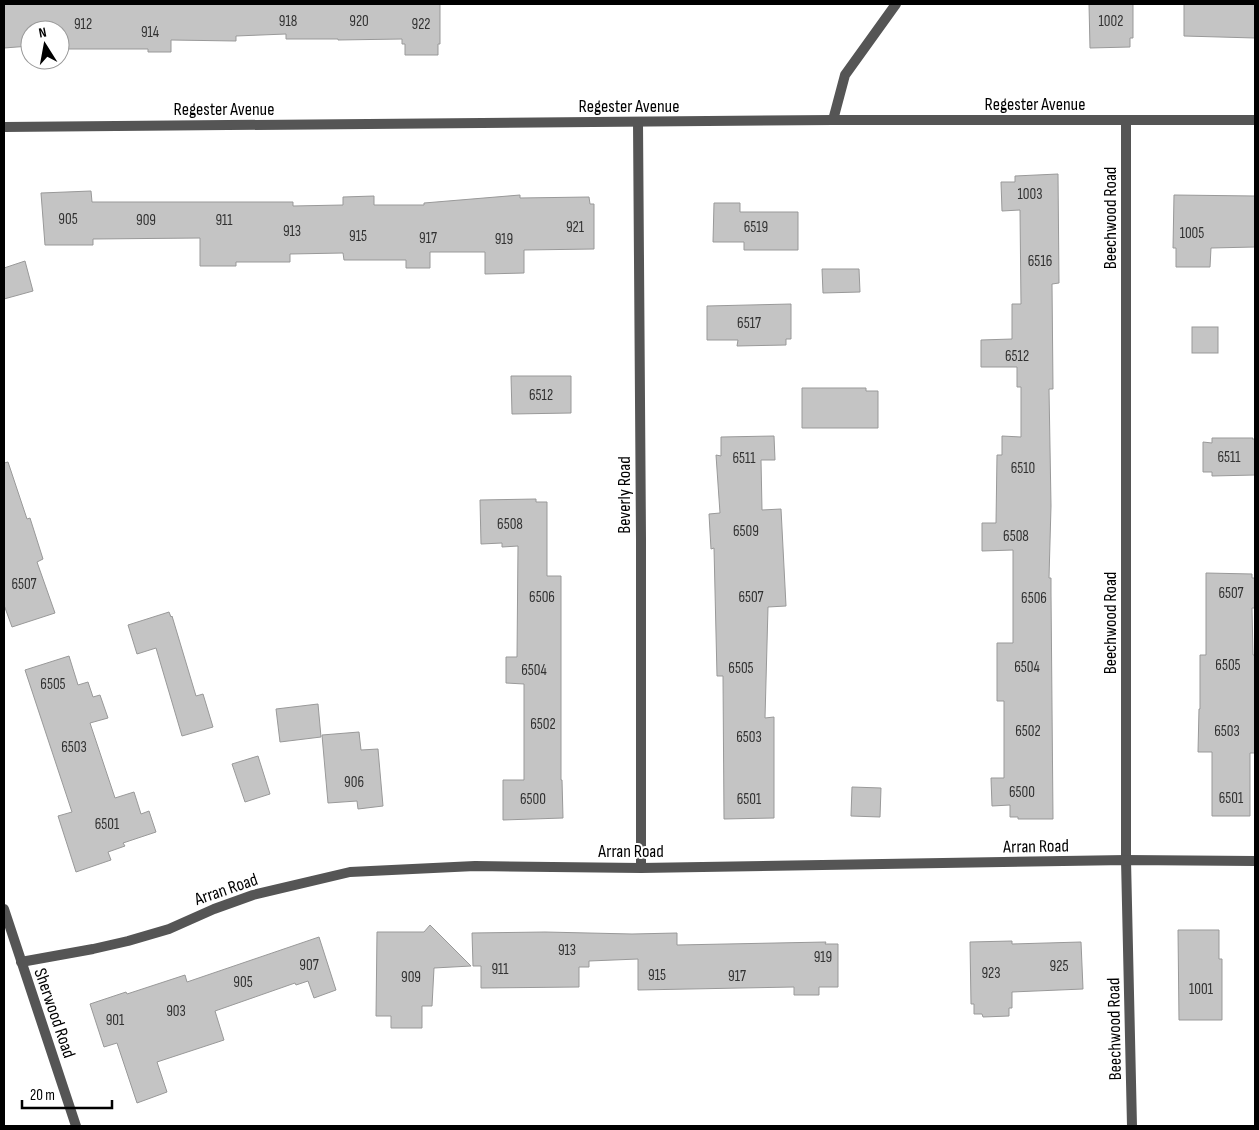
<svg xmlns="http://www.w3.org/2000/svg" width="1259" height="1130" viewBox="0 0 1259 1130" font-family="'Sofia Sans Condensed',sans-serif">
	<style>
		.building { fill: #c4c4c4; stroke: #999 }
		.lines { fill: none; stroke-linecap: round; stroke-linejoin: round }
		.street { stroke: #555; stroke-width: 10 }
		.labels { text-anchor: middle; stroke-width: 4; stroke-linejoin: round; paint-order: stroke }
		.number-label { font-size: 15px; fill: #313131 }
		.street-label { font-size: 18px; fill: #000; stroke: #fff }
	</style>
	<rect width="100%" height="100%" fill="#fff"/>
	<g class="building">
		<path d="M4,4h436v40h-2v11h-33v-11h-3v-5l-64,1v-1h-52v-5l-50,2v5l-65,-1v12h-23v-3h-88v-19h-30v16l-26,2z"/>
		<path d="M1089,4h44v34h-3v9l-40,1z"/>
		<path d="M1184,4h71v34l-71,-2z"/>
		<path d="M1058,174l1,109 -7,1 1,105h-4l2,117 -2,72h2v15l2,226h-35v-2h-8v-12l-18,1 -1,-28h13v-77h-7v-58h16v-93l-31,1v-28h14l1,-68h5v-19l19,1v-50h-4v-20h-36v-27l31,-1v-35h9l-1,-94 -18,1 -1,-29h14v-6z"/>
		<path d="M91,191l1,11h201v4l50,-1v-8l31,-1v9h50v-2l96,-8v3l69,-1 1,7h4v45l-70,1v23l-39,1v-22h-55v16h-24v-8h-62l-1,-7 -53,1v8h-54v4h-36v-28l-107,1v6h-48l-4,-52z"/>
		<path d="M1174,195l81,1v51l-44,1 -1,19h-34v-19h-3z"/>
		<path d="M714,203h26v9h58v38h-54v-8h-31z"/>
		<path d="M25,261l8,30 -29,8v-31z"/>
		<path d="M822,269h37l1,23 -37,1z"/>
		<path d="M791,304v35h-5v6l-49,1 1,-6h-31v-34z"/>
		<rect x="1192" y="327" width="26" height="26"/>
		<path d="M511,376h60v37l-59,1z"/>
		<path d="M802,388h64v3h12v37h-76z"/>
		<path d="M774,436l1,24h-14l1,50 19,-1 5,97 -18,1 -3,111 9,-1v101l-50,1 -1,-143h-6l-3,-128 -3,1 -2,-35 11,-1 -4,-58 5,1v-19z"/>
		<path d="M1212,438h41l-1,1h3v36l-43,1v-4h-9v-30l9,1z"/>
		<path d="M8,462l19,57 3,-1 13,41 -6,3 18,51 -43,14 -8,-22v-142z"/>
		<path d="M536,499v3h11v74h14v204h1l1,38 -60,2v-40h21v-96l-18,-1v-26h11l1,-111 -16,1v-4l-21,1 -1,-44z"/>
		<path d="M1206,573l46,1v4h3v30h-3l1,47h2v98h-5v63h-38v-64h-14l1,-43h1v-54h6z"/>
		<path d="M169,612l2,5 1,-1 24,80 7,-2 10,33 -31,9 -26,-88 -19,6 -9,-29z"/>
		<path d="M69,656l9,29 10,-3 5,15 7,-2 8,23 -18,5 25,75 19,-6 7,22 8,-3 7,21 -33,11 2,3 -17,6 3,8 -35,12 -18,-56 14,-4 -47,-142z"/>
		<path d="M318,704l3,33 -41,5 -4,-33z"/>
		<path d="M359,732l2,18 17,-1 5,57 -25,3 -1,-8 -29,2 -6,-68z"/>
		<path d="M258,756l12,38 -25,8 -13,-38z"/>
		<path d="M852,787l29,1 -1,29 -29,-1z"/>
		<path d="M430,925l41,41 -37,2 -2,38h-10v22h-31v-12h-15l1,-84h47z"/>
		<path d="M1178,930h41v29h3v61h-43z"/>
		<path d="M545,932l87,2 45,-1v12l149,-3 -1,2h13v43h-19v8h-25v-8l-156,3v-31l-49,2v6h-10v20l-98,1v-22h-8l-1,-33z"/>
		<path d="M319,937l17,53 -22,8 -6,-17 -12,4 -1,-2 -80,28 9,29 -67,22 10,30 -30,11 -20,-60 -13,4 -14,-43 36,-12 1,2 58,-19 2,7z"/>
		<path d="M1012,941v3l69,-2 2,47 -71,3v16h-3v8l-26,1 -1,-3h-8v-10h-3l-1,-62z"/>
	</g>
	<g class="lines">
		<g class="street">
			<path d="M833,120l12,-45 51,-71"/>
			<path d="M1126,121v739l6,266"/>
			<path d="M638,122l3,417v329"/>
			<path d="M4,127l829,-7h422"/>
			<path d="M4,909l72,217"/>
			<path d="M21,962l72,-13 35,-8 41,-12 45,-20 39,-14 97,-23 125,-6 166,2 485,-8 129,1"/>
		</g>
	</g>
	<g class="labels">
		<g class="number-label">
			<text x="288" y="26">918</text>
			<text x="359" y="26">920</text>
			<text x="1111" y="26">1002</text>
			<text x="83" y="29">912</text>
			<text x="421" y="29">922</text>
			<text x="150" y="37">914</text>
			<text x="1030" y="199">1003</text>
			<text x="68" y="224">905</text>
			<text x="146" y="225">909</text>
			<text x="224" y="225">911</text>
			<text x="575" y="232">921</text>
			<text x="756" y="232">6519</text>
			<text x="292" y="236">913</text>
			<text x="1192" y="238">1005</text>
			<text x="358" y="241">915</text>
			<text x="428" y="243">917</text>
			<text x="504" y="244">919</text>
			<text x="1040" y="266">6516</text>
			<text x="749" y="328">6517</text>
			<text x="1017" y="361">6512</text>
			<text x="541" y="400">6512</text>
			<text x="1229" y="462">6511</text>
			<text x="744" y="463">6511</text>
			<text x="1023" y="473">6510</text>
			<text x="510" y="529">6508</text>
			<text x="746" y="536">6509</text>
			<text x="1016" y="541">6508</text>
			<text x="24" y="589">6507</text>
			<text x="1231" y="598">6507</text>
			<text x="542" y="602">6506</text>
			<text x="751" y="602">6507</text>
			<text x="1034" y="603">6506</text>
			<text x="1228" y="670">6505</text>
			<text x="1027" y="672">6504</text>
			<text x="741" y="673">6505</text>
			<text x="534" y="675">6504</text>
			<text x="53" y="689">6505</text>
			<text x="543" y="729">6502</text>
			<text x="1028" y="736">6502</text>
			<text x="1227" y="736">6503</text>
			<text x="749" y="742">6503</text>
			<text x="74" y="752">6503</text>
			<text x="354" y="787">906</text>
			<text x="1022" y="797">6500</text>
			<text x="1231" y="803">6501</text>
			<text x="533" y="804">6500</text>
			<text x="749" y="804">6501</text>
			<text x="107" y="829">6501</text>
			<text x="567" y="955">913</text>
			<text x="823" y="962">919</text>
			<text x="309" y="970">907</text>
			<text x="1059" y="971">925</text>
			<text x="500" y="974">911</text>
			<text x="991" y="978">923</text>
			<text x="657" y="980">915</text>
			<text x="737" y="981">917</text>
			<text x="411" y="982">909</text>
			<text x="243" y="987">905</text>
			<text x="1201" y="994">1001</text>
			<text x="176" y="1016">903</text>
			<text x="115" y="1025">901</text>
		</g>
		<g class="street-label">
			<text x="1035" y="110">Regester Avenue</text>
			<text x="629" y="112">Regester Avenue</text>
			<text x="224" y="115">Regester Avenue</text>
			<text transform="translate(1110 218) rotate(-90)" y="6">Beechwood Road</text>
			<text transform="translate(624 495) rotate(-90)" y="6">Beverly Road</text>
			<text transform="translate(1110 623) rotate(-90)" y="6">Beechwood Road</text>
			<text transform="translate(1036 846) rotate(-1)" y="6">Arran Road</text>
			<text x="631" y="857">Arran Road</text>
			<text transform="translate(226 889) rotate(-19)" y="6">Arran Road</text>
			<text transform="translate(55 1013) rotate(71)" y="6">Sherwood Road</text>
			<text transform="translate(1114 1029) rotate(-91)" y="6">Beechwood Road</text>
		</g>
	</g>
	<rect width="1259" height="1130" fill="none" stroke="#000000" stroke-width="10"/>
	<g transform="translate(45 45) rotate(349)"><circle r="24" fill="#ffffff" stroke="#999999"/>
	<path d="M0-4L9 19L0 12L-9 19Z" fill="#000000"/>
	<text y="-8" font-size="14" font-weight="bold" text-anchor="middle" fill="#000000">N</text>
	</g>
	<path d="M22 1100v8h90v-8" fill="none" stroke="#000000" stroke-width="2.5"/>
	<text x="30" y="1100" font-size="15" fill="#000000" stroke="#ffffff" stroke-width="4" paint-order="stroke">20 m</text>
</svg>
